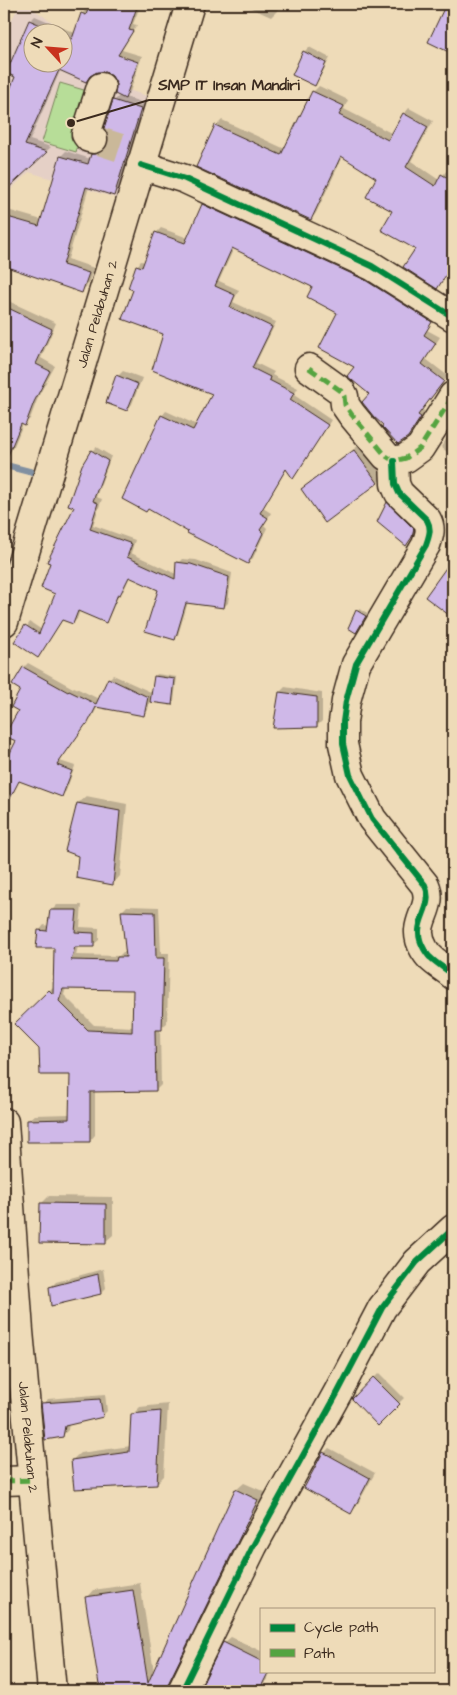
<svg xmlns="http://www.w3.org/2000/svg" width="457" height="1695" viewBox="0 0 457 1695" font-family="'Architects Daughter',sans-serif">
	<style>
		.built { fill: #e5d0c6; fill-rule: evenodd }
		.green { fill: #b7dd98; stroke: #79845b }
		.shadow { fill: #0003; fill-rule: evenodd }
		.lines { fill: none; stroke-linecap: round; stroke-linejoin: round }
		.stream { stroke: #8190a1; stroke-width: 7 }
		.building { fill: #cfb8e8; stroke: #3b2a1e; fill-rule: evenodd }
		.minor-tunnel { stroke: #cab899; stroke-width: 28; stroke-dasharray: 28 14; stroke-linecap: butt }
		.minor-casing { stroke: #3b2a1e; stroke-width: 31 }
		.major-casing { stroke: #3b2a1e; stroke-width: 31 }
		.minor { stroke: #eedbb8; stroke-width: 28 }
		.major { stroke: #eedbb8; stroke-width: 28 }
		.quiet { stroke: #54a441; stroke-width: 5; stroke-dasharray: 10 5; stroke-linecap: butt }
		.cycleway-casing { stroke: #eedbb8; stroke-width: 9 }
		.cycleway { stroke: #00873e; stroke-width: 6 }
		.labels { text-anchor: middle; stroke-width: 4; stroke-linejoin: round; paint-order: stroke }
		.street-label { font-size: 14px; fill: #3b2a1e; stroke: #eedbb8 }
		.leader { fill: none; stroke: #3b2a1e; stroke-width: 2 }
		.callout-dot { fill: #3b2a1e; stroke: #eedbb8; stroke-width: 2 }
		.callout-label { font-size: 15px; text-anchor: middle; font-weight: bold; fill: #3b2a1e; stroke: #eedbb8; stroke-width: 4; stroke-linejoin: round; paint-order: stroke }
	</style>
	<rect width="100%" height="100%" fill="#eedbb8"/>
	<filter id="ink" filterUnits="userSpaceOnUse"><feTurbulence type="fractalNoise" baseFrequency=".02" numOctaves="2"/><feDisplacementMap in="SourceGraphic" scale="10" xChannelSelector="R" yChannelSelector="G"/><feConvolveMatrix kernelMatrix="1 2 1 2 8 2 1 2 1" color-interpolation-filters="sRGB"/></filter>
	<g filter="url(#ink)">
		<path class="built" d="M20,4h6l46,32 32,12 -10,31 53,17 -31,102 -87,-26 -22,21 -3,-4v-113l7,-55zM32,32h30v30h-30z"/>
		<path class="green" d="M60,83l34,10 -18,59 -34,-10z"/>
		<g class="shadow">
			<path d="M91,4h50l-8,20 4,1 -15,25 20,6 -12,36 -5,5 20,6 -26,86 -6,5 -24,-7 -21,72 26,9 -7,18 -6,5 -74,-25 -3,6v-63l38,11 19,-64 5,-5 25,8 1,-4 6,-6h6l5,-5 5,-43 6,-6 -3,-12 -4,-8 -6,-4h-10l-11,9 -25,-11 -31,71 21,7 -47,43v-55l8,-7 -8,-4v-17l13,-30 13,-56 5,-5 40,17 7,-19 5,-6 2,1zM32,32h30v30h-30z"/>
			<path d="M242,4h39l-3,6 -7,7z"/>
			<path d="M448,4h5v49l-24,-12z"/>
			<path d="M309,47l21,11 -11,21 -5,5 -10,-32z"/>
			<path d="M319,86l29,14 -4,9 49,25 11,-20 5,-6 24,13 -22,40 28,19 9,-11 5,3v93l-16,22 -44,-76 -15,-34 -35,-21 -27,57 -5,6 -95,-93 6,-6 63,29 28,-57z"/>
			<path d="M208,200l161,75 67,42 -9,13 13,7 -14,22 22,17 -26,33 3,3 -17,24 -37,-42 -15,-28 -17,-53 -25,-26 -80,-39 -15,33 20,9 -6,12 43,20 -20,41 18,9 -2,3 26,13 -4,7 37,25 -34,53 -4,4 -6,-9 -24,40 8,5 -7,12 3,3 -14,30 -5,4 -100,-54 14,-92 4,-5 31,14 16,-32 -48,-59 -30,-45 2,-23 4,-5 4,1 11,-29 5,-5 27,10 15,-33z"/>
			<path d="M4,299l52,24 -15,35 14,8 -16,29 -9,24 -7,5 -9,22 -6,6 -4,-2z"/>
			<path d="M123,371l19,7 -10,26 -5,6 -9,-34z"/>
			<path d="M453,429v28l-12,-10z"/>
			<path d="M362,443l23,32 -7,7 -53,39 -23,-31 8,-8z"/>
			<path d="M96,447l15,9 -15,41 6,2 -9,26 42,15 -4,13 45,21 2,-11 4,-4 14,1 36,13 -4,30 -4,4 -36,-5 -10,33 -4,4 -15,-49 -29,-14 -6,14 -5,4 -10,23 -4,4 -25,-11 -3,9 -4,4 -10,-4 -25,37 -22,-14 14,-20 12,8 15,-37 19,-86 16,-56z"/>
			<path d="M392,498l26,26 -1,6 -11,14 -18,-41z"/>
			<path d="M4,521l6,3 -6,16z"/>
			<path d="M359,609l9,4 -10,16 -1,-18z"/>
			<path d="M453,620v12l-6,-4z"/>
			<path d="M28,663l45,25 1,-1 25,12 10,-20 4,-4 40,18 2,-16 2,-3 20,3 -3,24 -3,2 -21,-3 -2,10 -4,4 -46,-8 -7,13 -5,4 -26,38 15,5 -9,25 -5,5 -41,-16 -6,8 -10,-5v-15l13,-27 5,-51 -8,-5 10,-18z"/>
			<path d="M285,687l37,6v28l-5,5 -37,-34z"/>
			<path d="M86,796l41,8 -7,72 -7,8 -34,-29 -1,-52z"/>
			<path d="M57,905h25l-2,22 19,1v12l-6,5 -15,1 -2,9 43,1 4,-4h4l-5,-41 5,-5 32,1 2,46h8l-2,70 -7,6 1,56 -5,5 -61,1v44l-5,6 -62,-21 6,-5 37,-1v-40l-30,-25 -25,-25 38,-38 1,-40 -16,-15 5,-6 5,1 3,-16zM66,988l68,1 -1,38 -39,-2 -30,-30z"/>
			<path d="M49,1196l64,1v38l-8,7 -64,-38z"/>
			<path d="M103,1269l3,19 -5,5 -50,-6 5,-5z"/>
			<path d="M379,1373l25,25 -26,26 -24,-25z"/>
			<path d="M105,1394l2,17 -5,5 -33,7 -1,7 -6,6 -19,-32 5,-5z"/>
			<path d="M168,1404l-4,72 -7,7 -85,-23 8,-7 51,-7 1,-31 8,-8z"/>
			<path d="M329,1448l46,25 -19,34 -5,5 -46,-25 19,-34z"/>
			<path d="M244,1483l21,9 -91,188 -7,7h-11l-4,4h-51l-14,-93 7,-8 46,-7 14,89 82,-182z"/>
			<path d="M231,1637l30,14v20h10l-10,20h-61l24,-48z"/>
		</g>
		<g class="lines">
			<g class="stream">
				<path d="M4,28l1,-3"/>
				<path d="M4,465l27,7"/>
			</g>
		</g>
		<g class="building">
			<path d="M90,4h48l-9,26 4,1 -15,24 20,7 -13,37 -10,-5 1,-11 -4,-7 -6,-4h-9l-7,4 -4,6 -27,-12 -34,75 22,7 -43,40v-88l11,-27 -9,-4 23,-53 28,12h-25v30h30v-27l10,4 9,-26 5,2z"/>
			<path d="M446,4h7v50l-25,-12z"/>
			<path d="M303,51l23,12 -11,23 -23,-11z"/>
			<path d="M312,91l32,15 -5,9 49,25 15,-27 25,14 -22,40 29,19 6,-12 12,7v83l-16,25 -34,-22 12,-18 -34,-19 11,-19 -26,-14 10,-19 -35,-22 -30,64 -115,-53 19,-42 66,30z"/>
			<path d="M113,100l28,9 -27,87 -28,-9 -23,78 26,8 -7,20 -78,-27v-50l35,10 21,-70 28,8 3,-10h7l6,-4 4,-8v-7l-4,-7z"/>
			<path d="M202,204l163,76 67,42 -8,13 12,8 -14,21 22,17 -26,34 3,2 -13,20 -10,7 -16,-17 1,-2 -9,-8 -12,-15 7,-8 -22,-18 7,-9 -35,-19 18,-35 -30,-16 5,-10 -80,-39 -17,38 20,9 -5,12 42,20 -20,41 18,9 -1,3 25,13 -4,7 38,25 -35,54 -7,-10 -26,44 8,5 -8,12 3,3 -15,31 -61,-31 1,-1 -40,-23 -2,3 -24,-13 39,-84 32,15 19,-36 -60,-24 11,-36 -41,-15 11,-29 -5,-2 8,-23 6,2 13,-35 30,11z"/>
			<path d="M4,306l48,23 -16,35 14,7 -16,31 -9,24 -4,-2 -17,41z"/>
			<path d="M116,375l22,9 -11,27 -21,-8z"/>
			<path d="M91,450l17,11 -15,40 5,2 -8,26 42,15 -5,13 48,22 1,-17 15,2 38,13 -5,31 -38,-5 -11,37 -30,-9 13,-41 -29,-13 -9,18 -2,-1 -12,29 -28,-12 -5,13 -11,-4 -24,38 -24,-16 11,-17 14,9 16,-40 -14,-6 9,-25 -3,-1 27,-55 -6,-2 14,-40z"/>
			<path d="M354,450l24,33 -53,40 -24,-34z"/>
			<path d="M387,502l27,27 -2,8 -6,9 -29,-24z"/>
			<path d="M453,558v60l-28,-21z"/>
			<path d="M356,610l10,6 -10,17 -8,-5z"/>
			<path d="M23,667l45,25 1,-1 27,13 12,-26 40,19 -4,19 -48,-9 -9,18 -1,-1 -29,41 15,6 -10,26 -43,-16 -15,29v-45l12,-24 -12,-5 14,-25 -7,-4 9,-17 -8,-5z"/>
			<path d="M154,676l21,3 -3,26 -22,-3z"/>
			<path d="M279,692l38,5v30l-44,1z"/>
			<path d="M77,803l43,8 -7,74 -37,-7 2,-22 -13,-5z"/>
			<path d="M50,910h27l-2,22 19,1v14h-19l-4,13 45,1 1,-4h9l-5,-46 34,1 1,46h8l-2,72h-7l1,61 -66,1v50h-63v-22l42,-1 1,-44h-30l-1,-26 -25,-25 35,-34 4,4 1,-46h-18l2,-18 9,1zM63,989l70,1 -1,42 -44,-2 -29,-29z"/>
			<path d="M40,1203l66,1v40l-67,-1z"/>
			<path d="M98,1274l3,20 -50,12 -2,-19z"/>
			<path d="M373,1377l27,27 -22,22 -26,-27z"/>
			<path d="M100,1399l3,18 -38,9 -2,11 -18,3 -4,-37z"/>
			<path d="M161,1411l-4,74 -83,4 -3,-29 58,-8 2,-38z"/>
			<path d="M323,1452l47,26 -19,36 -47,-26z"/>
			<path d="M235,1489l23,11 -90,184 -2,7h-66l-15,-94 48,-7 15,93z"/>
			<path d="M223,1642l38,19v10h8l-10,20h-60z"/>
		</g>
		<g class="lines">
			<path class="minor-tunnel" d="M93,139l37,12"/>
			<g class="minor-casing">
				<g id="minor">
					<path d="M93,139l-4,-1 -3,-4 15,-47"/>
					<path d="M141,165l44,14 187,87 81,51"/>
					<path d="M309,368l32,23 3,5 1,9 7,10 34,41 8,5 12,-3 14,-10 33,-52"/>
					<path d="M394,461l1,23 4,9 28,27c5,9 2,16 -1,25l-70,119 -10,37 -3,21v22l7,31 22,44 53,66c11,25 -17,37 -1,64 2,3 4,7 7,9 6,6 15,11 22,17"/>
					<path d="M4,1481l29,-1"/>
					<path d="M182,1691l71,-145 85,-154 44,-84 35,-46 36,-33"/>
				</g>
			</g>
			<g class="major-casing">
				<g id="major">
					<path id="s1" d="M4,622l186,-618"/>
					<path id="s2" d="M4,1122l15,209 33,360"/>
				</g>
			</g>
			<use href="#minor" class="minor"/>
			<use href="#major" class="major"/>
			<g class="quiet">
				<path d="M309,368l32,23 3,5 1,9 7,10 34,41 8,5 12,-3 14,-10 33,-52"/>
				<path d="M4,1481l29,-1"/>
			</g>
			<g class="cycleway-casing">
				<g id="cycleway">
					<path d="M141,165l44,14 187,87 81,51"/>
					<path d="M394,461l1,23 4,9 28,27c5,9 2,16 -1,25l-70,119 -10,37 -3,21v22l7,31 22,44 53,66c11,25 -17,37 -1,64 2,3 4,7 7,9 6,6 15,11 22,17"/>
					<path d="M182,1691l71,-145 85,-154 44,-84 35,-46 36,-33"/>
				</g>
			</g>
			<use href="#cycleway" class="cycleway"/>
		</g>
	</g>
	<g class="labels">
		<g class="street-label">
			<text dy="5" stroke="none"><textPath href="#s1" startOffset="322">Jalan Pelabuhan 2</textPath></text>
			<text dy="5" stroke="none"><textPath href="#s2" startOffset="316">Jalan Pelabuhan 2</textPath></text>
		</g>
	</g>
	<path class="leader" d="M71 123L149 100H310"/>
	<circle class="callout-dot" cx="71" cy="123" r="5"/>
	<g class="callout-label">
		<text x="229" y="90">SMP IT Insan Mandiri</text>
	</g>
	<rect width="457" height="1695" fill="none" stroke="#eedbb8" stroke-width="20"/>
	<rect x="10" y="10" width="437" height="1675" fill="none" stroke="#3b2a1e" stroke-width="2" filter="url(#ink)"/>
	<rect x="260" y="1608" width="175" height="65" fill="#eedbb8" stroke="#a6947a"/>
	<rect x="270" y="1624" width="25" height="8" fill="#00873e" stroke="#a6947a"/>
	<text x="304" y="1632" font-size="15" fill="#3b2a1e">Cycle path</text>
	<rect x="270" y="1649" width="25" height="8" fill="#54a441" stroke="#a6947a"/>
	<text x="304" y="1658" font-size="15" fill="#3b2a1e">Path</text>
	<g transform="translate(48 48) rotate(296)"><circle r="24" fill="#eedbb8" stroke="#a6947a"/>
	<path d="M0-4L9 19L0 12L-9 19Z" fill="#c8321e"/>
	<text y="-8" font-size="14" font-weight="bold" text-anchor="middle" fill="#3b2a1e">N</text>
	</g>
</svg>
